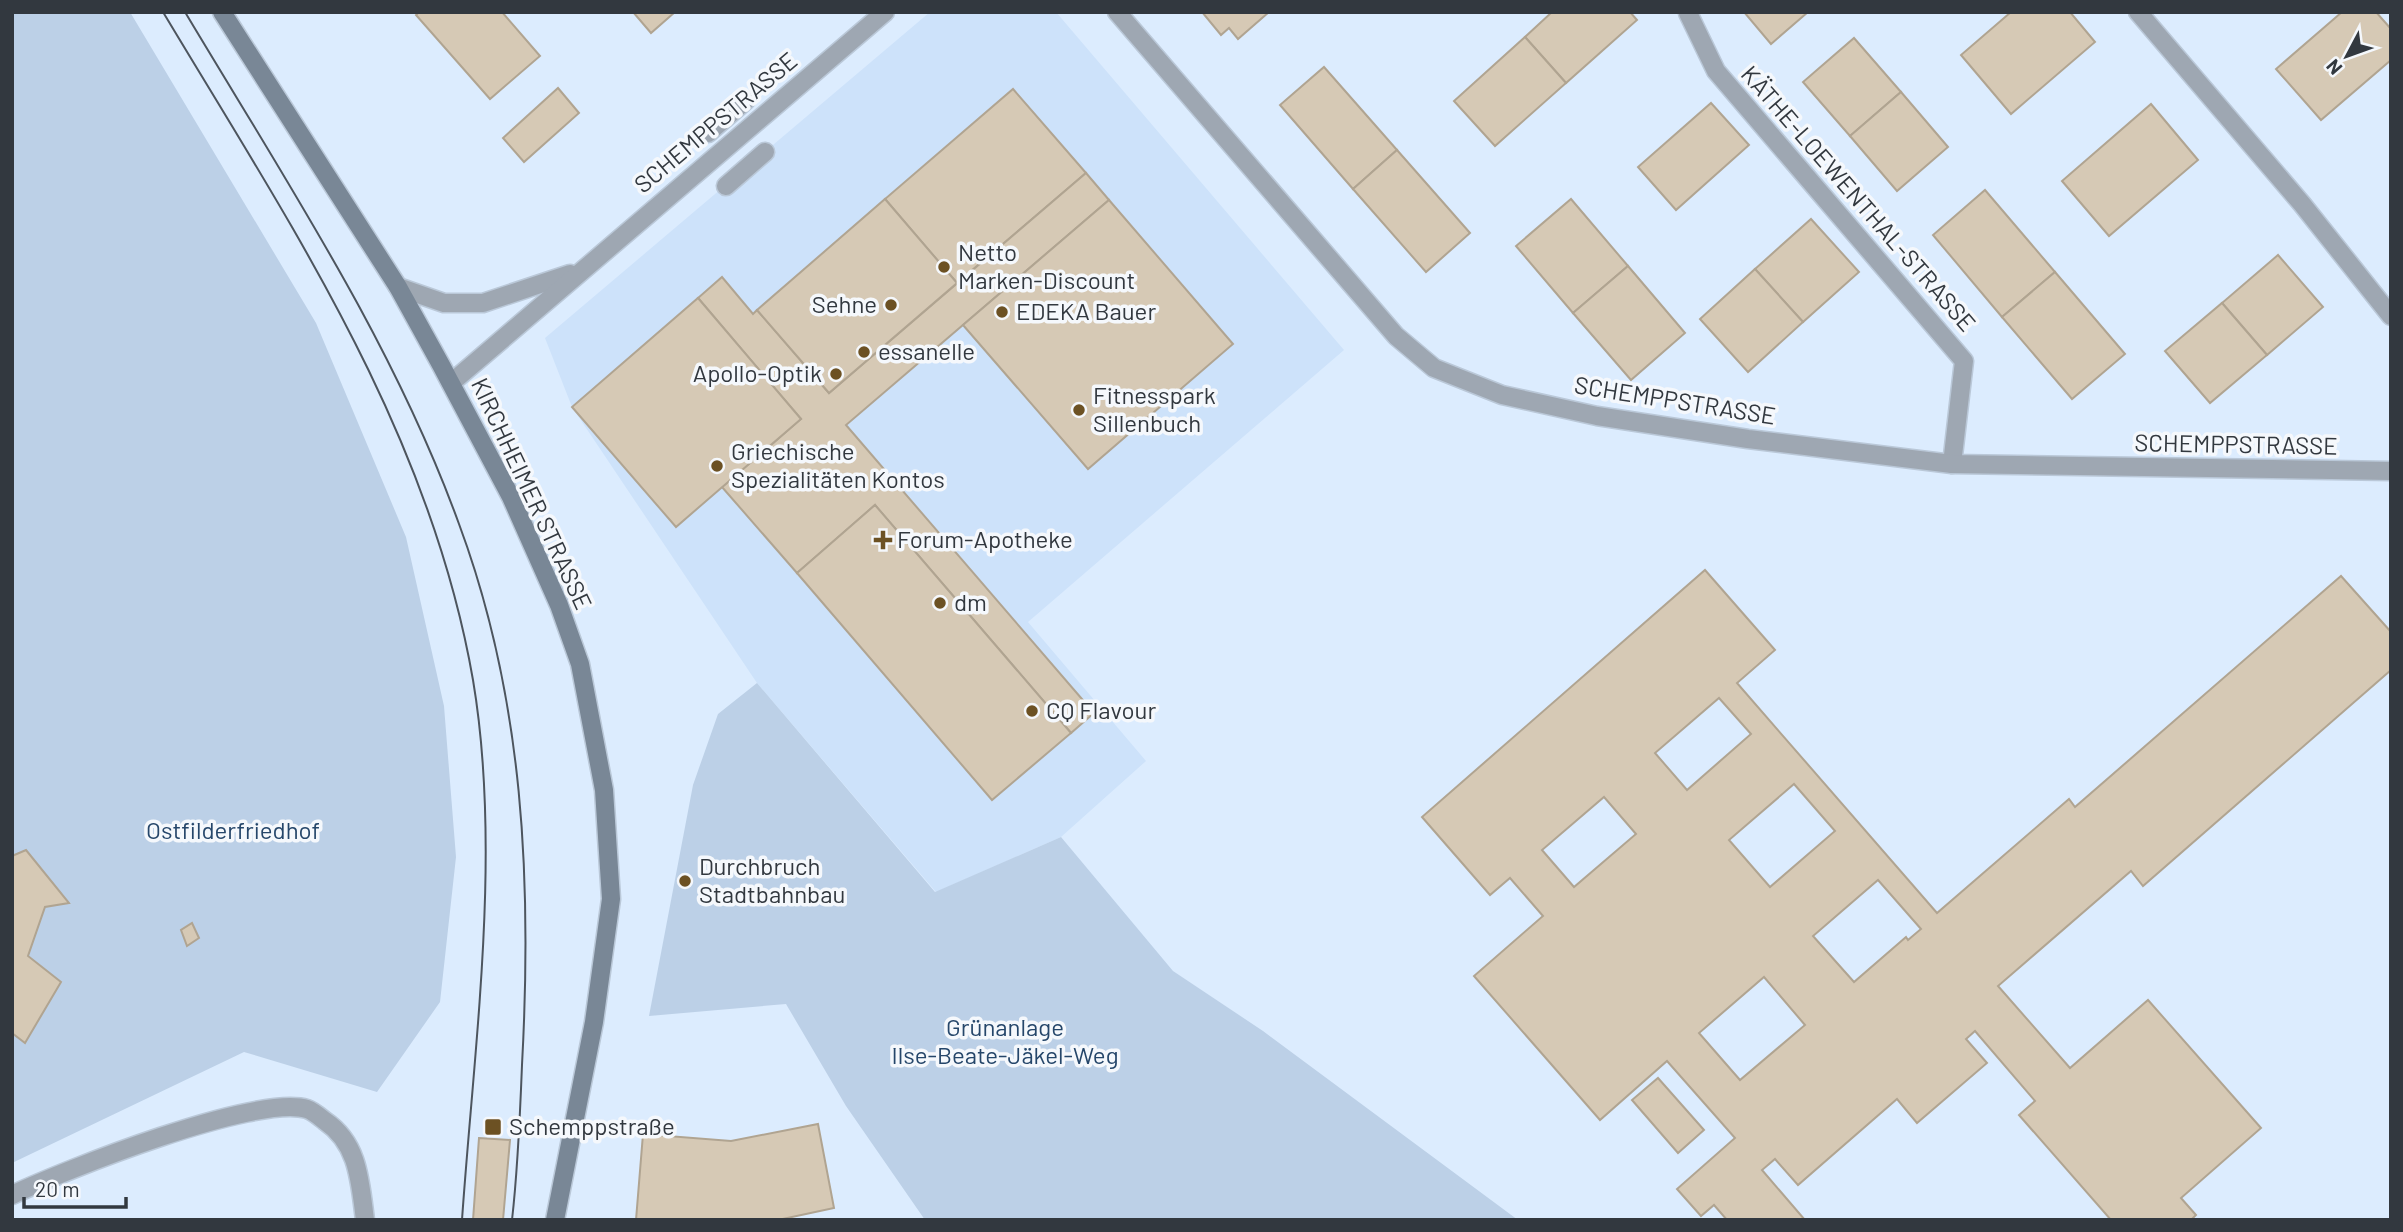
<svg xmlns="http://www.w3.org/2000/svg" width="2403" height="1232" viewBox="0 0 2403 1232" font-family="Barlow,sans-serif">
	<style>
		.built { fill: #cde2fa }
		.green { fill: #bcd0e7 }
		.building { fill: #d6c9b5; stroke: #b0a491; stroke-width: 2; fill-rule: evenodd }
		.lines { fill: none; stroke-linecap: round; stroke-linejoin: round }
		.minor-casing { stroke: #bac8d8; stroke-width: 21 }
		.tertiary-casing { stroke: #bac8d8; stroke-width: 21 }
		.secondary-casing { stroke: #bac8d8; stroke-width: 21 }
		.minor { stroke: #9ea7b2; stroke-width: 18 }
		.tertiary { stroke: #9ea7b2; stroke-width: 18 }
		.secondary { stroke: #798796; stroke-width: 18 }
		.tram { stroke: #4d555e; stroke-width: 2 }
		.poi-dot { fill: #6c5123; stroke: #f5f8fc; stroke-width: 2.5 }
		.labels { text-anchor: middle; stroke-width: 7; stroke-linejoin: round; paint-order: stroke }
		.street-label { font-size: 24px; fill: #32383f; stroke: #f5f8fc }
		.poi-label { font-size: 24px; fill: #32383f; stroke: #f5f8fc; text-anchor: start }
		.park-label { font-size: 24px; fill: #25466a; stroke: #f5f8fc }
	</style>
	<rect width="100%" height="100%" fill="#dcecfe"/>
	<path class="built" d="M930,12h126l288,338 -316,272 118,139 -85,76 -125,55 -179,-209 -185,-276 -27,-69z"/>
	<g class="green">
		<path d="M12,12h118l186,311 90,214 38,169 12,151 -16,145 -63,90 -133,-40 -232,111z"/>
		<path d="M757,683l178,209 126,-55 112,134 90,60 255,189h-593l-79,-114 -60,-102 -137,12 44,-231 25,-71z"/>
	</g>
	<g class="building">
		<path d="M419,12h83l38,44 -50,43 -74,-84z"/>
		<path d="M633,12h42l-24,21z"/>
		<path d="M1202,12h67l-31,27 -9,-11 -8,7z"/>
		<path d="M1552,12h78l7,8 -71,63 -41,-46z"/>
		<path d="M1744,12h64l-37,32z"/>
		<path d="M2011,12h59l25,30 -84,72 -50,-59z"/>
		<path d="M2342,12h34l15,17v31l-70,60 -45,-51z"/>
		<path d="M1525,37l41,46 -71,63 -41,-45z"/>
		<path d="M1854,38l47,54 -51,44 -47,-54z"/>
		<path d="M1324,67l73,83 -44,39 -73,-84z"/>
		<path d="M558,88l21,25 -55,49 -21,-24z"/>
		<path d="M1013,89l73,84 -129,110 -72,-84z"/>
		<path d="M1901,92l47,55 -51,44 -47,-55z"/>
		<path d="M1711,103l38,42 -73,65 -38,-43z"/>
		<path d="M2151,104l47,56 -89,76 -47,-55z"/>
		<path d="M1397,150l73,83 -44,39 -73,-83z"/>
		<path d="M1086,173l23,27 -263,225 248,288 -23,20 -196,-228 -78,68 -75,-86 79,-68 -103,-121 24,-21 31,37 4,-4 72,83z"/>
		<path d="M1985,190l70,82 -53,45 -69,-82z"/>
		<path d="M885,199l72,84 -128,110 -72,-83z"/>
		<path d="M1571,199l57,67 -55,47 -57,-67z"/>
		<path d="M1109,200l124,144 -145,125 -125,-144z"/>
		<path d="M1811,219l48,53 -56,50 -48,-53z"/>
		<path d="M2278,255l45,52 -56,48 -45,-52z"/>
		<path d="M1628,266l57,67 -54,47 -58,-67z"/>
		<path d="M1755,269l48,53 -55,50 -48,-53z"/>
		<path d="M2055,272l70,82 -53,45 -70,-82z"/>
		<path d="M698,298l103,121 -125,108 -104,-120z"/>
		<path d="M2222,303l45,52 -57,48 -45,-52z"/>
		<path d="M875,505l196,228 -79,67 -195,-227z"/>
		<path d="M1705,570l70,80 -38,33 200,230 132,-114 6,8 266,-231 50,56v38l-248,216 -12,-15 -133,115 72,82 78,-68 113,128 -80,70 15,17 -5,5h-80l-92,-105 16,-14 -60,-70 -9,8 21,24 -70,60 -20,-24 -99,86 -23,-26 -13,11 43,50h-78l-13,-15 -13,11 -24,-27 58,-51 -68,-77 -67,59 -126,-144 69,-60 -33,-38 -20,17 -68,-78zM1719,698l32,36 -64,56 -32,-37zM1794,784l41,47 -65,56 -41,-47zM1604,797l32,37 -62,53 -32,-37zM1878,880l43,49 -13,11 -2,-3 -52,45 -41,-46zM1764,977l41,48 -65,55 -41,-47z"/>
		<path d="M26,850l43,53 -24,4 -17,49 33,26 -36,61 -13,-10v-177z"/>
		<path d="M192,923l7,15 -12,8 -6,-16z"/>
		<path d="M1658,1078l46,52 -26,23 -46,-53z"/>
		<path d="M818,1124l16,84 -56,12h-142l7,-86 88,7z"/>
		<path d="M479,1138l31,2 -7,80h-30z"/>
	</g>
	<g class="lines">
		<g class="minor-casing">
			<g id="minor">
				<path d="M2138,12l164,192 89,112"/>
				<path d="M1688,13l28,58 248,290 -12,103"/>
				<path d="M708,133l38,-33"/>
				<path d="M726,186l39,-34"/>
				<path d="M12,1195c53,-25 244,-101 295,-86 6,2 13,8 18,12 34,23 35,61 40,99"/>
			</g>
		</g>
		<g class="tertiary-casing">
			<g id="tertiary">
				<path d="M1117,12l279,324 38,32 68,27 95,21 151,23 204,25 439,7"/>
				<path d="M398,287l46,16h39l87,-29"/>
				<path d="M451,383l434,-371"/>
			</g>
		</g>
		<g class="secondary-casing">
			<path id="secondary" d="M222,12l176,275 43,78 70,132 48,108 21,59 24,126 7,109 -17,123 -39,198"/>
		</g>
		<use href="#minor" class="minor"/>
		<use href="#tertiary" class="tertiary"/>
		<use href="#secondary" class="secondary"/>
		<g class="tram">
			<path d="M163,12c127,212 267,419 310,668 29,172 1,366 -11,540"/>
			<path d="M185,12c99,166 208,330 274,512 65,175 73,357 63,541 -2,52 -4,103 -10,155"/>
		</g>
	</g>
	<g class="poi-dot">
		<circle cx="944" cy="267" r="7"/>
		<circle cx="891" cy="305" r="7"/>
		<circle cx="1002" cy="312" r="7"/>
		<circle cx="864" cy="352" r="7"/>
		<circle cx="836" cy="374" r="7"/>
		<circle cx="1079" cy="410" r="7"/>
		<circle cx="717" cy="466" r="7"/>
		<path d="M879.5 529.5h7v7h7v7h-7v7h-7v-7h-7v-7h7z"/>
		<circle cx="940" cy="603" r="7"/>
		<circle cx="1032" cy="711" r="7"/>
		<circle cx="685" cy="881" r="7"/>
		<rect x="484" y="1118" width="18" height="18" rx="3.5"/>
	</g>
	<g class="labels">
		<g class="street-label">
			<text transform="translate(716 123) rotate(-40)" y="8">SCHEMPPSTRASSE</text>
			<text transform="translate(1858 199) rotate(49)" y="8">KÄTHE-LOEWENTHAL-STRASSE</text>
			<text transform="translate(1675 401) rotate(9)" y="8">SCHEMPPSTRASSE</text>
			<text transform="translate(2236 445) rotate(1)" y="8">SCHEMPPSTRASSE</text>
			<text transform="translate(531 494) rotate(65)" y="8">KIRCHHEIMER STRASSE</text>
		</g>
		<g class="poi-label">
			<text x="958" y="261">Netto<tspan x="958" dy="28">Marken-Discount</tspan></text>
			<text x="877" y="313" text-anchor="end">Sehne</text>
			<text x="1016" y="320">EDEKA Bauer</text>
			<text x="878" y="360">essanelle</text>
			<text x="822" y="382" text-anchor="end">Apollo-Optik</text>
			<text x="1093" y="404">Fitnesspark<tspan x="1093" dy="28">Sillenbuch</tspan></text>
			<text x="731" y="460">Griechische<tspan x="731" dy="28">Spezialitäten Kontos</tspan></text>
			<text x="897" y="548">Forum-Apotheke</text>
			<text x="954" y="611">dm</text>
			<text x="1046" y="719">CQ Flavour</text>
			<text x="699" y="875">Durchbruch<tspan x="699" dy="28">Stadtbahnbau</tspan></text>
			<text x="509" y="1135">Schemppstraße</text>
		</g>
		<g class="park-label">
			<text x="233" y="839">Ostfilderfriedhof</text>
			<text x="1005" y="1036">Grünanlage<tspan x="1005" dy="28">Ilse-Beate-Jäkel-Weg</tspan></text>
		</g>
	</g>
	<rect width="2403" height="1232" fill="none" stroke="#32383f" stroke-width="28"/>
	<g transform="translate(2347 56) rotate(229)" stroke="#f5f8fc" stroke-width="5" paint-order="stroke">
	<path d="M0-5L12 26L0 18L-12 26Z" fill="#32383f"/>
	<text y="-10" font-size="19" font-weight="bold" text-anchor="middle" fill="#32383f">N</text>
	</g>
	<path d="M24 1197v10h102v-10" fill="none" stroke="#32383f" stroke-width="3.5"/>
	<text x="35" y="1197" font-size="21" fill="#32383f" stroke="#f5f8fc" stroke-width="5" paint-order="stroke">20 m</text>
</svg>
